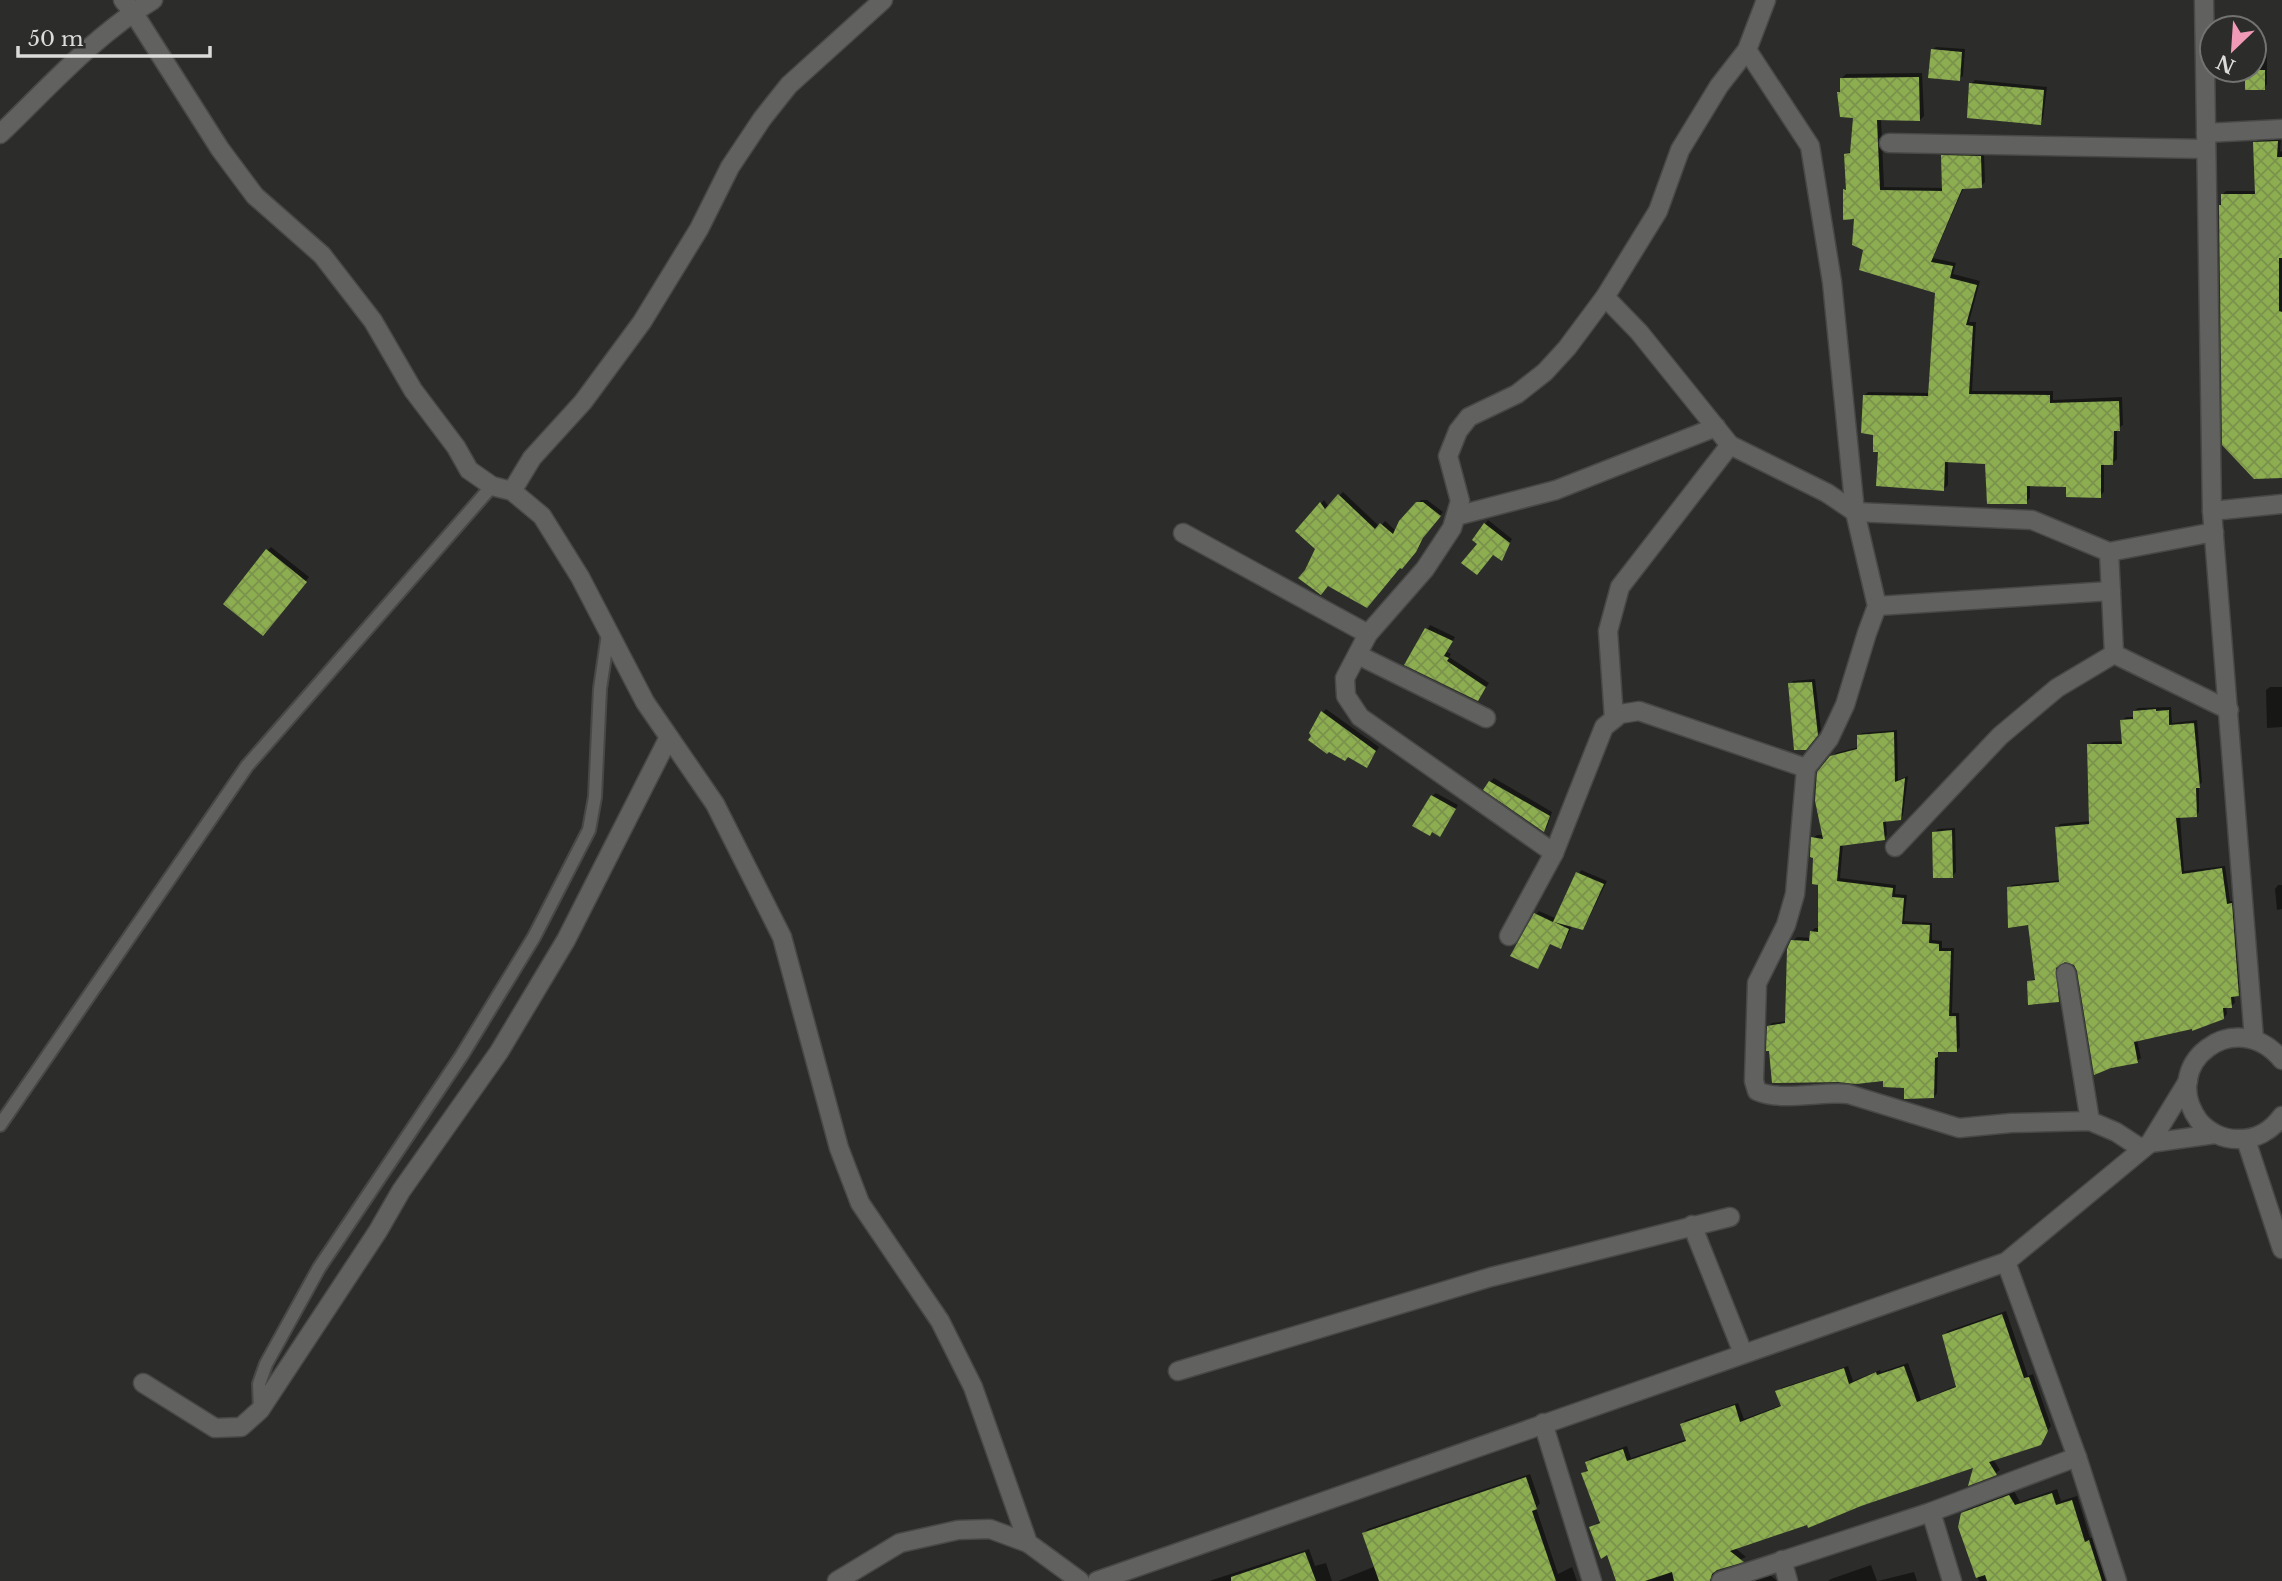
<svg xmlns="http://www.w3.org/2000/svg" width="2282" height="1581" viewBox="0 0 2282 1581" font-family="'Libre Baskerville',serif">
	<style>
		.shadow { fill: #0007 }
		.building { fill: url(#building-cross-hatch) }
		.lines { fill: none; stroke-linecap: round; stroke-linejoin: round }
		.lane-casing { stroke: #484947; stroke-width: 16 }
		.street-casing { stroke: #484947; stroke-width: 21 }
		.lane { stroke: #616260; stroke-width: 12 }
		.street { stroke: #616260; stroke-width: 18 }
	</style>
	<defs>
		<pattern id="building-cross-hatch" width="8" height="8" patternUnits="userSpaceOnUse" patternTransform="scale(1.75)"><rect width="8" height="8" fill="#8cad50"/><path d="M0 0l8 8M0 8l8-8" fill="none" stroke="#7a924c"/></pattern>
	</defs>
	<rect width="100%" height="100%" fill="#2c2d2a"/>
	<g class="shadow">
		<path d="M1936,47l29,2 -2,27 -4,3 -27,-29z"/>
		<path d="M2254,52h13v32l-3,4 -17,-18h7z"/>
		<path d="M1922,73l2,43 -4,4 -39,-1 3,68 60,1 -1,-32 4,-4 37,1 1,29 -4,4 -17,1 -31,71 23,5 -3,11 27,7 -11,41h7l-4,69h81v9l69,-3 1,28 -6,4v30l-4,4h-9v29l-4,4 -32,-11 -38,-1v14l-4,4 -39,-40 -39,-2v25l-4,4 -64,-39 -16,-54 4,-4 62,1 7,-102 -81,-74 -11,-27 3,-3 -2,-32 6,-5 3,-34 -16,-24 3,-3v-11l4,-4z"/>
		<path d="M1975,80l72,7 -4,32 -3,4 -69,-39z"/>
		<path d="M2281,138l-1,14 2,-1v325l-62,-270 2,-11 4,-4h31l-2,-48 4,-4z"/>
		<path d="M1343,492l37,35 5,-6 11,10 25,-31h6l16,12 -17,21 -7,14 -18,20 -95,4 11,-22 -19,-18 26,-31 5,7z"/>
		<path d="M1488,520l24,19 -11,20 -27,-20z"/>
		<path d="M271,547l38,30 -43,53 2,-80z"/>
		<path d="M1430,625l25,12 -8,15 4,2 -2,3 40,26 -11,16 -71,-35z"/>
		<path d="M1815,679l6,51 -12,14 -19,-60 3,-3z"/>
		<path d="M2270,687h12v40l-15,1 -1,-38z"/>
		<path d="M2171,707l1,16 25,-3 5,62 -3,4v26l-3,3 -16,1 4,55 41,-5 5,35h5l7,90 -8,4 1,8 -4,3h-5l1,8 -4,4 -86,22 4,18 -4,3 -67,-101 -10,2 -2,3 4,32 -4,3 -29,-18 7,-4 -7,-54 -20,-36 3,-3 49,-5 -4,-53 3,-3 30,-3 -1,-76 4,-3 30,-1 -1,-20 4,-4h9l-1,-6 4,-3z"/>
		<path d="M1326,709l53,38 -9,15 -22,-7 -25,-43z"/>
		<path d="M1897,730l1,50 10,-4 -5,39 -3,4 -14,1 1,15 -3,3 -41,6 -3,34 56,7 -1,9 12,1 -3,26 28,2v17l10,1v7h12l-2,65h7l1,34 -3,3 -17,1 -2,4 -1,38 -3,4 -49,-17 -116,-54 3,-3 15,-2 6,-80 4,-4 14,1v-6l4,-4h5v-45l-7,-45 4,-3h7l8,-78 4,-4 23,-6 -1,-11 4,-3z"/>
		<path d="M1494,778l58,34 -5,15 -3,3 -54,-48z"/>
		<path d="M1436,793l22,12 -18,30 -8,-39z"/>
		<path d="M1955,828l1,44 -4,4 -18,-43 4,-4z"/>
		<path d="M1581,870l26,11 -21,43 -3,4 -11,-3 -8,19 -3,3 -10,-4 -13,24 -2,-53 3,-3 18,8z"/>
		<path d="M2278,885h4v24l-5,1 -2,-21z"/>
		<path d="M2006,1311l22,65 5,-2 18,52 -11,17 -47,16 7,11 -4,3 -21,-8 -241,82 12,10 -31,14 -2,10h-94l-11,-28 -17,-26 10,-6 -18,-48 6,-4 -2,-7 4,-4 36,-12 4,12 56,-19 -5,-15 4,-4 52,-17 6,16 38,-14 -5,-13 4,-4 67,-22 5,15 27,-11 1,2 27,-9 13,37 37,-15 -14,-50 4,-4z"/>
		<path d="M1530,1474l10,29 -4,5 22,66 14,-7 5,14h-239l38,-15 -12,-33 4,-4z"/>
		<path d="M2057,1489l4,12 16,-5 13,42 4,-1 15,44h-130l-19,-54 3,-13 5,-6 46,-17 6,11z"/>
		<path d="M1309,1549l6,17 11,-3 6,18h-123z"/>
		<path d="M1871,1565l6,16h-49l3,-2z"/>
		<path d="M1914,1572l3,9h-39z"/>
		<path d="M1770,1575l7,6h-26z"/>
	</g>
	<g class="building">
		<path d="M1931,49l31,3 -2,29 -32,-3z"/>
		<rect x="2245" y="70" width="20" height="20"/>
		<path d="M1919,77l1,44 -43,-1 3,70 62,1 -1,-36 40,1 1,32 -20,1 -31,73 22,4 -3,12 27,7 -11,40 7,1 -4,68 81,1v8l69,-2 1,30h-6l-1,34h-12v33l-35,-1v-10l-39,-1v18h-40l-2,-40 -40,-2 -1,29 -68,-5 2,-34h-5v-17l-12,-2 2,-38 65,1 7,-103 -76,-23 4,-20 -11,-5 2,-26 -11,1v-31l3,1 -2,-36 6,-1 3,-35 -13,-1 -3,-25h3v-14z"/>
		<path d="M1969,83l75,7 -3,35 -74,-7z"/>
		<path d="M2278,141l-1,16h5v101h-3v53l3,1v166l-28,1 -32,-34 -3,-240h2v-11h34l-2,-52z"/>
		<path d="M1338,494l37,35 5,-6 13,11 6,-13 17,-19h7l18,14 -18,22 -7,14 -14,17 -2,-1 -33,40 -39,-22 -7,9 -23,-17 7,-8 10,-21 -20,-18 25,-29 5,7z"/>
		<path d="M1484,523l26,20 -8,18 -9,-6 -16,20 -16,-12 16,-19 -5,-4z"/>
		<path d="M266,549l41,33 -44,54 -40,-32z"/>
		<path d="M1425,628l28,13 -9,15 5,2 -2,3 39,26 -8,14 -74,-36z"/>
		<path d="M1812,682l6,53 -12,15h-12l-6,-67z"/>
		<path d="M2156,709v2l13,-1v15l25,-2 6,65h-4l1,29 -21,1 6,56 40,-6 5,36 5,-1 7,93 -8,1 1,11h-9l1,11 -32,12v-2l-58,13 4,21 -27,5 -17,7 -17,-104 -3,-6 -9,-3 -9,6 3,34 -31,3 -1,-24 8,-1 -7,-55 -20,3 -1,-41 52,-5 -4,-55 34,-3 -2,-80h35l-2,-24 13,-1v-8z"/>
		<path d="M1321,711l55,40 -9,17 -19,-11 -3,4 -16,-9 -2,2 -19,-14 3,-4 -2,-3z"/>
		<path d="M1894,732l1,50 10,-4 -4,42 -18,2 2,18 -45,6 -3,35 56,7 -1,9 12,1 -2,26 28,1 -1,18 10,1v7h12l-2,65h7l1,36h-19v5l-3,1 -1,40 -30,1v-11l-21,-1v-6l-27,3 -18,-2 -66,1 -3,-32h-3l1,-25 18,-3 2,-74 4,-9 18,1 1,-10 8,1v-47l-6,-1 1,-26 -3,-1 1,-20 12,2 -8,-38 2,-29 13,-16 27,-7v-14z"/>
		<path d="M1489,781l61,35 -6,16 -61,-42z"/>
		<path d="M1431,795l25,14 -16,28 -8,-5 -2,4 -18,-10z"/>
		<path d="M1952,830l1,48h-20l-1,-46z"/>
		<path d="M1576,872l28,12 -21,46 -29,-8 15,7 -8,20 -11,-5 -12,25 -28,-13 24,-43 19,9z"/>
		<path d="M2002,1314l22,64 5,-1 19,54 -7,14 -52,17 8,13 -29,11 5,-18 -112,38 -53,22 -1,-3 -77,26 14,11 -27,8 -5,4 -2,7h-36l-2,-9 -27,9h-29l-9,-26 -6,4 -12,-32 11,-4 -19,-50 7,-2 -3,-9 38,-13 4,12 59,-20 -6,-17 55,-19 5,17 41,-16 -6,-15 69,-23 5,16 27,-12 1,3 27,-9 13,36 39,-15 -14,-52z"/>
		<path d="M1526,1477l11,32 -5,2 24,70h-177l-17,-48z"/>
		<path d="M2052,1493l4,12 16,-5 13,42 4,-2 13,41h-115l-2,-6 -9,3 -18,-51 3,-14 48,-18 6,10z"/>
		<path d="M1305,1552l11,29h-85v-4z"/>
	</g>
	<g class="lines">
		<g class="lane-casing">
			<g id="lane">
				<path d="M0,1125l247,-359 245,-280"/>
				<path d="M260,1409l-1,-25 7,-20 53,-96 143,-213 72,-118 55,-107 6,-33 5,-108 8,-55"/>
			</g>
		</g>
		<g class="street-casing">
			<g id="street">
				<path d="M123,0l10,12 87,137 35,47 67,59 51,66 40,69 43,57 13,23 23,16 20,5 30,25 38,61 65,125 70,102 67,133 57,211 21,55 80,118 33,66 55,156 52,38"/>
				<path d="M2204,0l8,511 42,528"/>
				<path d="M1747,50l63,96 22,136 23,230 22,94 -10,27 -22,72 -16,34 -23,29 -11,126 -9,31 -29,58 -3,98 3,10c24,11 64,0 91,3l111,34 52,-5 79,-2 26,11 26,17"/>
				<path d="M2206,133l76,-4"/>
				<path d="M0,134c48,-46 96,-100 153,-134"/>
				<path d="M1889,143l317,6"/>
				<path d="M1605,297l34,35 91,113 97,48 28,19 177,8 77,32 105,-20"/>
				<path d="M512,491l20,-33 51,-56 59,-80 57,-93 31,-62 32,-48 27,-34 94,-85"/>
				<path d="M2212,511l70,-7"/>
				<path d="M1456,516l100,-26 160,-63"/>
				<path d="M1183,533l185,101"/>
				<path d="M2109,552l5,102 115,56"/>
				<path d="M1877,606l234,-15"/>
				<path d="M1358,655l128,63"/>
				<path d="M1614,719l-6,-88 12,-44 110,-142"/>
				<path d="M1895,847l105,-111 57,-48 57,-34"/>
				<path d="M1554,853l-194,-136 -14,-21 -1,-18 23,-44 57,-65 27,-41 8,-27 -12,-45 10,-25 11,-14 48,-23 28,-22 22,-24 38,-51 53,-86 22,-61 39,-64 28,-36 19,-50"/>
				<path d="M1509,936l45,-83 50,-126 16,-13 19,-3 167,57"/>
				<path d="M2066,973l24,148"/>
				<path d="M2282,1060c-46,-56 -125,4 -83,61 9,11 24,18 38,18 18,1 34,-8 45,-23"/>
				<path d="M2246,1140l36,109"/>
				<path d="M2150,1143l65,-9"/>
				<path d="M1692,1225l51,128"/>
				<path d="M2006,1262l71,195 40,124"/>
				<path d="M1178,1371l313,-94 239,-60"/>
				<path d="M143,1383l72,45 26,-1 19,-17 118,-179 23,-40 98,-139 67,-112 103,-203"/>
				<path d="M1543,1423l49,158"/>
				<path d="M1931,1512l21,69"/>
				<path d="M1782,1560l6,21"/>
				<path d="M837,1581l63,-38 58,-13 32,-1 38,14"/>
				<path d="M1097,1581l909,-319 144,-119 38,-62"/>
				<path d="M1721,1581l210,-69 146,-55"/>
			</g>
		</g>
		<use href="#lane" class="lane"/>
		<use href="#street" class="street"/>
	</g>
	<g transform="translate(2233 49) rotate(205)"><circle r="33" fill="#2c2d2a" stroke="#727370" stroke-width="2"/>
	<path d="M0-5L12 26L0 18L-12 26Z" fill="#f09ab7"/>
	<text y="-10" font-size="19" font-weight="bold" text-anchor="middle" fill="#dbdcda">N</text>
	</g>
	<path d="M18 46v10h192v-10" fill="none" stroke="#dbdcda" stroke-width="3.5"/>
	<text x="28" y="46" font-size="21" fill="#dbdcda" stroke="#2c2d2a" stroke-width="5" paint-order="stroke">50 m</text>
</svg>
